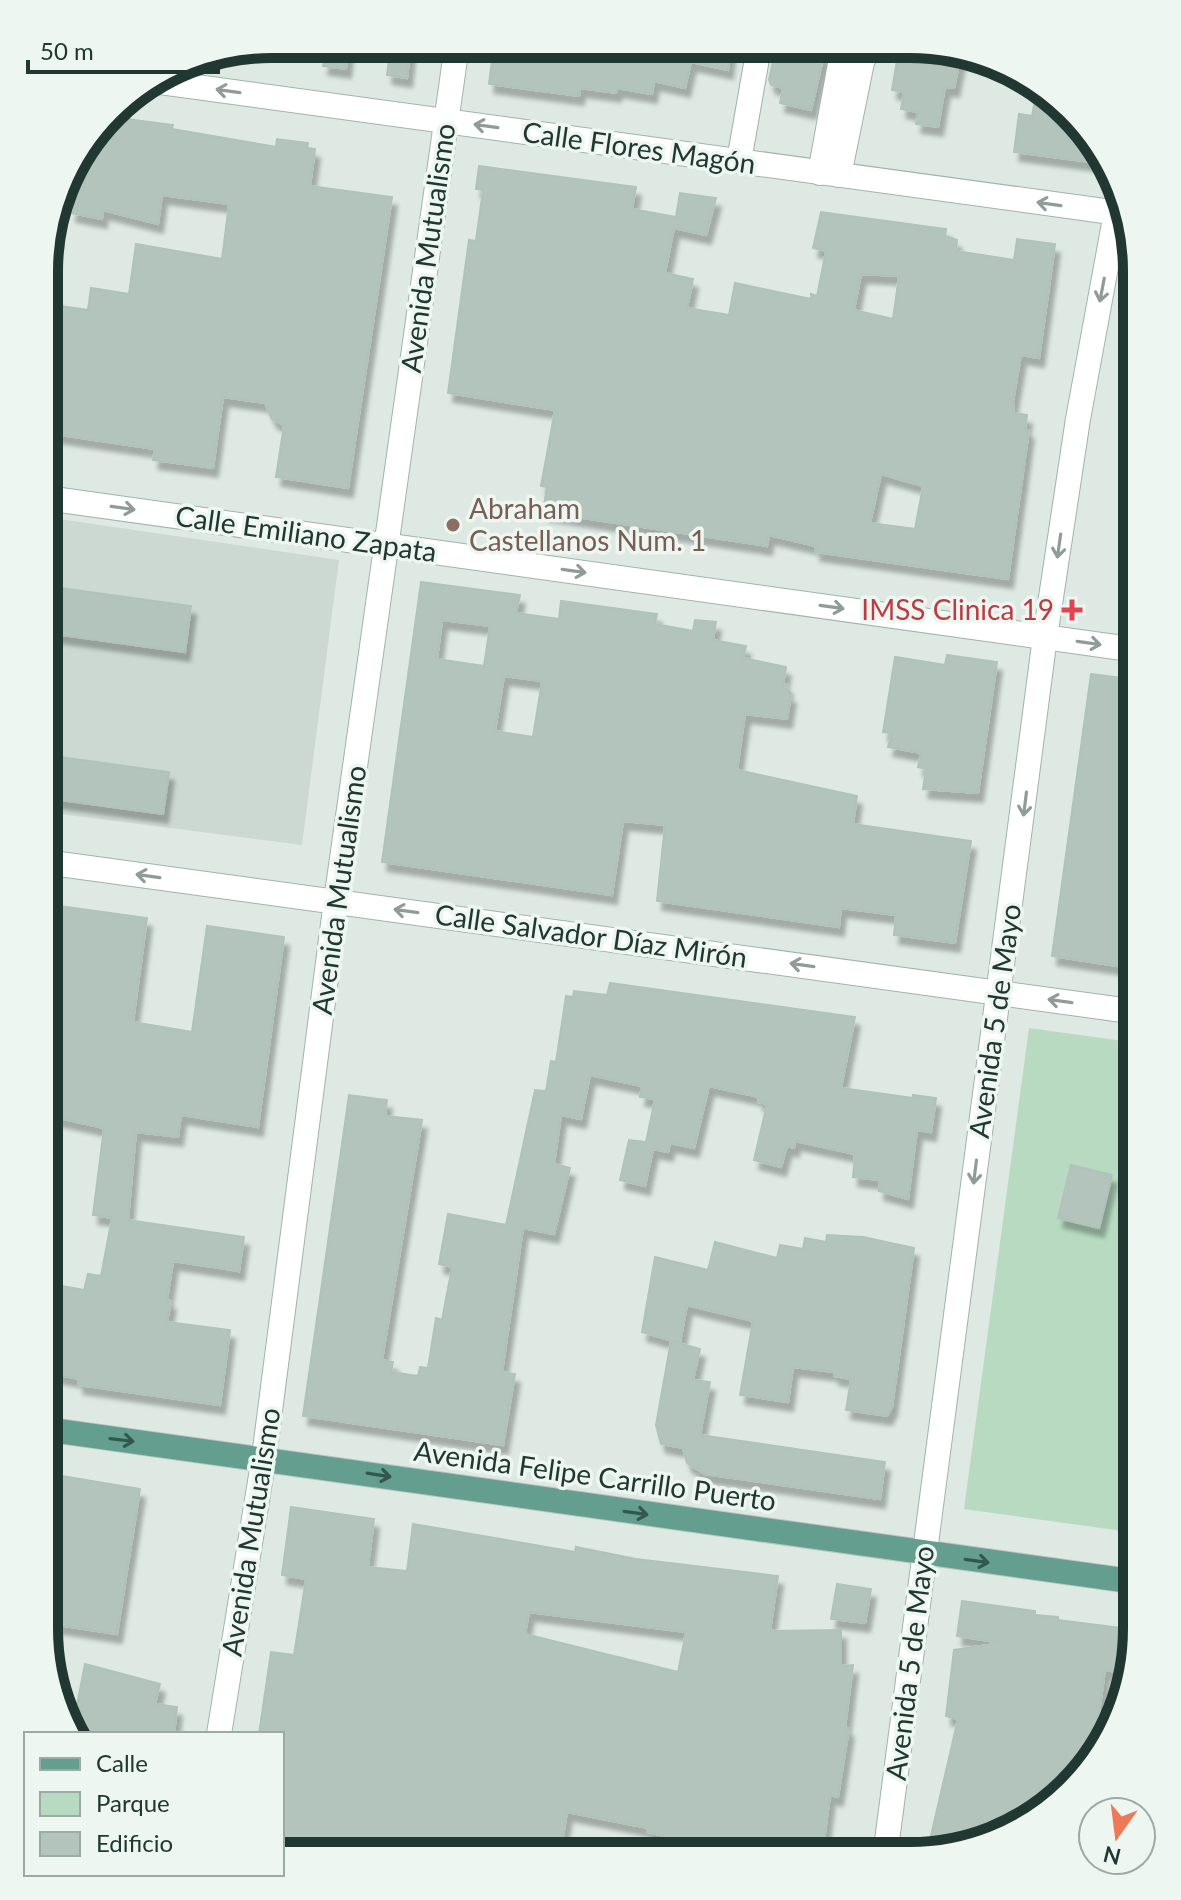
<svg xmlns="http://www.w3.org/2000/svg" width="1181" height="1900" viewBox="0 0 1181 1900" font-family="Lato,sans-serif">
	<style>
		.built { fill: #ccd9d3 }
		.green { fill: #b7dac0 }
		.building { fill: #b3c4bd; stroke: #b1c2bb; stroke-width: 2; fill-rule: evenodd; filter: url(#shadow) }
		.lines { fill: none; stroke-linecap: round; stroke-linejoin: round }
		.street-casing { stroke: #a1b0ab; stroke-width: 26 }
		.secondary-casing { stroke: #9db5ac; stroke-width: 26 }
		.primary-casing { stroke: #bcc3c1; stroke-width: 26 }
		.street { stroke: #fff; stroke-width: 24 }
		.secondary { stroke: #fff; stroke-width: 24 }
		.primary { stroke: #639e8e; stroke-width: 24 }
		.oneway { stroke: #909c98 }
		.oneway2 { stroke: #34574d }
		.education-dot { fill: #8d6e63; stroke: #eef6f2; stroke-width: 3 }
		.health-dot { fill: #e0444e; stroke: #eef6f2; stroke-width: 3 }
		.labels { text-anchor: middle; stroke-width: 7; stroke-linejoin: round; paint-order: stroke }
		.street-label { font-size: 28px; fill: #203831; stroke: #eef6f2 }
		.education-label { font-size: 28px; fill: #785e54; stroke: #eef6f2; text-anchor: start }
		.health-label { font-size: 28px; fill: #be3a42; stroke: #eef6f2; text-anchor: end }
		.rim { fill: none; stroke: #203831; stroke-width: 10 }
	</style>
	<defs>
		<filter id="shadow"><feDropShadow dx="5" dy="9" stdDeviation="2" flood-color="#0004"/></filter>
	</defs>
	<rect width="100%" height="100%" fill="#dee9e4"/>
	<path class="built" d="M46,517l293,43 -37,285 -257,-33z"/>
	<path class="green" d="M1029,1028l108,15v490l-173,-24z"/>
	<g class="building">
		<path d="M328,44h21l-3,25 -23,-3z"/>
		<path d="M391,45h20l-4,33 -20,-3z"/>
		<path d="M494,45l141,4 96,-2 -3,23 -37,-8 -6,26 -31,-7 -2,13 -35,-6 -1,5 -36,-5 -1,8 -90,-12z"/>
		<path d="M790,47l34,7 -13,56 -31,-7 3,-15 -12,-3 -2,-5 6,-28 14,3z"/>
		<path d="M899,48l62,7 -7,33 -9,-1 -7,40 -22,-3 2,-12 -17,-3 3,-17 -12,-2z"/>
		<path d="M1037,89l22,11 46,64 -91,-12 5,-38 13,2z"/>
		<path d="M119,118l54,7 -1,4 104,18 1,-8 31,4 -1,5 8,1 -5,37 82,11 -44,291 -72,-11 8,-52 -12,-6 -7,-16 -42,-6 -10,71 -60,-8 2,-11 -109,-16v-129l42,6 3,-22 38,6 7,-50 86,15 7,-55 -67,-9 -4,29 -55,-14 -1,9 -31,-6 10,-61 20,-25 17,3z"/>
		<path d="M479,166l157,21 -4,22 44,8 4,-24 36,5 -10,37 -32,-7 -9,45 28,6 -6,29 42,7 6,-32 76,16v-5l6,2 9,-45 -13,-3 8,-36 125,17 -1,7 12,4 -1,11 58,9 3,-21 38,5 -16,114 -18,-3 -8,46 1,12 13,2 -2,15h4l-21,149 -193,-27 1,-6 -47,-11 -2,11 -224,-34 4,-25 -6,-1 14,-76 -107,-17 21,-153 7,1 7,-51 -7,-1zM861,274l38,2 -6,43 -39,-9zM881,474l42,12 -8,43 -45,-6z"/>
		<path d="M421,582l99,13 -4,18 43,6 2,-18 96,13 -2,10 38,7 2,-11 21,2 -3,18 33,6 -3,12 43,9 -3,17 5,1 -2,9h5l-4,25 -42,-5 -8,56 120,26 -4,28 118,17 -16,102 -61,-8 2,-20 -55,-7 -2,19 -182,-26 8,-76 -42,-4 -11,74 -230,-33zM442,620l48,6 -6,40 -47,-7zM504,676l38,5 -9,56 -38,-6z"/>
		<path d="M53,587l138,19 -6,46 -138,-19z"/>
		<path d="M947,655l50,7 -19,131 -55,-4 3,-20 -8,-2 3,-14 -33,-6 4,-14 -9,-1 12,-75 50,8z"/>
		<path d="M1091,674l46,6v218l-7,32 7,1v38l-85,-13z"/>
		<path d="M45,755l124,17 -6,42 -118,-16z"/>
		<path d="M45,904l102,14 -14,104 59,10 15,-106 77,11 -26,190 -77,-12 -3,22 -42,-5 -8,88 116,17 -5,34 -66,-10 -6,39 4,1 -4,21 63,8 -10,75 -142,-20 1,-6 -35,-7 12,-87 28,5 4,-16 13,2 11,-58 -19,-3 11,-87 -59,-13v-121l6,-48 -6,-1z"/>
		<path d="M610,983l245,34 -14,71 72,10v-3l23,3 -5,34 -14,-2 -9,69 -29,-8 1,-11 -27,-3 2,-23 -60,-13 -1,7 -7,-2 -6,21 -27,-7 13,-56 -9,-2 1,-5 -50,-11 -15,62 -24,-5 -2,9 -15,-3 -8,37 -25,-6 9,-40 17,2 9,-43 -15,-2 2,-11 -52,-11 -9,44 -20,-4 -7,49 16,4 -16,66 -31,-6 -21,144 13,2 -12,71 -200,-29 46,-321 38,5 -2,16 37,4 -40,240 11,2 -2,10 27,4 2,-9 8,1 8,-50 6,2 10,-53 -13,-3 9,-50 58,11 29,-135 11,1 5,-30 5,1 10,-66 7,1 1,-6 33,4z"/>
		<path d="M1071,1165l41,10 -13,53 -41,-10z"/>
		<path d="M827,1235l36,2 51,11 -22,159 -5,9 -41,-6 5,-31 -17,-3v-4l-41,-5 -5,35 -48,-7 13,-74 -66,-16 -7,38 -38,-11 13,-75 53,13 7,-28 62,16 3,-13 23,4 2,-11 21,4z"/>
		<path d="M671,1341l29,8 -7,31 17,2 -10,53 185,27 -5,37 -175,-25 -18,-11 -4,-15 -22,-4 -5,-19z"/>
		<path d="M44,1473l96,16 -23,145 -73,-11z"/>
		<path d="M291,1507l83,12 -6,48 39,4 6,-47 162,28 1,-5 60,12 142,17 -8,55 71,-1v36l12,-1 -8,63h4l-11,69 -8,-2 -8,61 -161,-1 4,-19 -18,-4 1,-4 -81,-16 -7,43 -278,-1v-120h-23l12,-82 23,3 12,-76 -24,-4zM529,1612l157,20 -8,40 -153,-38z"/>
		<path d="M837,1584l34,5 -6,34 -34,-4z"/>
		<path d="M962,1601l73,10v4l23,2v3l72,9 -7,44 -18,-3 -11,79 3,1 -7,17 -94,72 -69,14 31,-134 -12,-3 8,-66 48,-7 -45,-7z"/>
		<path d="M85,1664l75,20 -5,20 22,3 -3,27h-99l-3,-4z"/>
	</g>
	<g class="lines">
		<g class="street-casing">
			<g id="street">
				<path d="M739,161l20,-114"/>
				<path d="M820,173l23,-125"/>
				<path d="M839,175l23,-113 7,-14"/>
				<path d="M1116,213l5,-25"/>
			</g>
		</g>
		<g class="secondary-casing">
			<g id="secondary">
				<path d="M153,81l973,133"/>
				<path d="M46,498l1091,152"/>
				<path d="M45,862l1092,150"/>
				<path d="M219,1734l45,-277 72,-556 121,-856"/>
				<path d="M885,1856l160,-1219 33,-218 38,-206"/>
			</g>
		</g>
		<g class="primary-casing">
			<path id="primary" d="M44,1429l1093,153"/>
		</g>
		<use href="#street" class="street"/>
		<use href="#secondary" class="secondary"/>
		<use href="#primary" class="primary"/>
	</g>
	<defs><path id="oneway-shaft" d="M-6 0H5M1.5-3L5.5 0L1.5 3" fill="none" stroke-width="1.6" stroke-linecap="round" stroke-linejoin="round" transform="scale(2)"/></defs>
	<g class="oneway">
		<use href="#oneway-shaft" transform="translate(228 91) rotate(-172)"/>
		<use href="#oneway-shaft" transform="translate(486 126) rotate(-172)"/>
		<use href="#oneway-shaft" transform="translate(1049 204) rotate(-172)"/>
		<use href="#oneway-shaft" transform="translate(1102 290) rotate(101)"/>
		<use href="#oneway-shaft" transform="translate(123 508) rotate(8)"/>
		<use href="#oneway-shaft" transform="translate(1059 546) rotate(98)"/>
		<use href="#oneway-shaft" transform="translate(574 571) rotate(8)"/>
		<use href="#oneway-shaft" transform="translate(832 607) rotate(8)"/>
		<use href="#oneway-shaft" transform="translate(1089 643) rotate(8)"/>
		<use href="#oneway-shaft" transform="translate(1025 804) rotate(97)"/>
		<use href="#oneway-shaft" transform="translate(148 876) rotate(-172)"/>
		<use href="#oneway-shaft" transform="translate(406 911) rotate(-172)"/>
		<use href="#oneway-shaft" transform="translate(802 965) rotate(-172)"/>
		<use href="#oneway-shaft" transform="translate(1060 1001) rotate(-172)"/>
		<use href="#oneway-shaft" transform="translate(975 1172) rotate(97)"/>
	</g>
	<g class="oneway2">
		<use href="#oneway-shaft" transform="translate(122 1440) rotate(7)"/>
		<use href="#oneway-shaft" transform="translate(379 1475) rotate(9)"/>
		<use href="#oneway-shaft" transform="translate(636 1513) rotate(8)"/>
		<use href="#oneway-shaft" transform="translate(977 1561) rotate(8)"/>
	</g>
	<circle class="education-dot" cx="453" cy="525" r="8"/>
	<path class="health-dot" d="M1068 598h8v8h8v8h-8v8h-8v-8h-8v-8h8z"/>
	<g class="labels">
		<g class="street-label">
			<text transform="translate(639 148) rotate(8)" y="10">Calle Flores Magón</text>
			<text transform="translate(428 248) rotate(-82)" y="10">Avenida Mutualismo</text>
			<text transform="translate(306 534) rotate(8)" y="10">Calle Emiliano Zapata</text>
			<text transform="translate(339 890) rotate(-82)" y="10">Avenida Mutualismo</text>
			<text transform="translate(591 936) rotate(8)" y="10">Calle Salvador Díaz Mirón</text>
			<text transform="translate(995 1021) rotate(-82)" y="10">Avenida 5 de Mayo</text>
			<text transform="translate(595 1476) rotate(8)" y="10">Avenida Felipe Carrillo Puerto</text>
			<text transform="translate(251 1532) rotate(-81)" y="10">Avenida Mutualismo</text>
			<text transform="translate(910 1663) rotate(-83)" y="10">Avenida 5 de Mayo</text>
		</g>
		<g class="education-label">
			<text x="469" y="519">Abraham<tspan x="469" dy="32">Castellanos Num. 1</tspan></text>
		</g>
		<g class="health-label">
			<text x="1054" y="620">IMSS Clinica 19</text>
		</g>
	</g>
	<path d="M0 0H1181V1900H0ZM271 58H910A213 213 0 0 1 1123 271V1629A213 213 0 0 1 910 1842H271A213 213 0 0 1 58 1629V271A213 213 0 0 1 271 58Z" fill="#eef6f2" fill-rule="evenodd"/>
	<path class="rim" d="M271 58H910A213 213 0 0 1 1123 271V1629A213 213 0 0 1 910 1842H271A213 213 0 0 1 58 1629V271A213 213 0 0 1 271 58Z"/>
	<rect x="24" y="1732" width="260" height="144" fill="#eef6f2" stroke="#9caaa5" stroke-width="2"/>
	<rect x="40" y="1758" width="40" height="12" fill="#639e8e" stroke="#9caaa5" stroke-width="2"/>
	<text x="96" y="1772" font-size="24" fill="#203831">Calle</text>
	<rect x="40" y="1792" width="40" height="24" fill="#b7dac0" stroke="#9caaa5" stroke-width="2"/>
	<text x="96" y="1812" font-size="24" fill="#203831">Parque</text>
	<rect x="40" y="1832" width="40" height="24" fill="#b3c4bd" stroke="#9caaa5" stroke-width="2"/>
	<text x="96" y="1852" font-size="24" fill="#203831">Edificio</text>
	<g transform="translate(1117 1836) rotate(194)"><circle r="38" fill="#eef6f2" stroke="#9caaa5" stroke-width="2"/>
	<path d="M0-6L14 30L0 20L-14 30Z" fill="#ef7956"/>
	<text y="-12" font-size="22" font-weight="bold" text-anchor="middle" fill="#203831">N</text>
	</g>
	<path d="M28 60v12h190v-12" fill="none" stroke="#203831" stroke-width="4"/>
	<text x="40" y="60" font-size="24" fill="#203831" stroke="#eef6f2" stroke-width="6" paint-order="stroke">50 m</text>
</svg>
